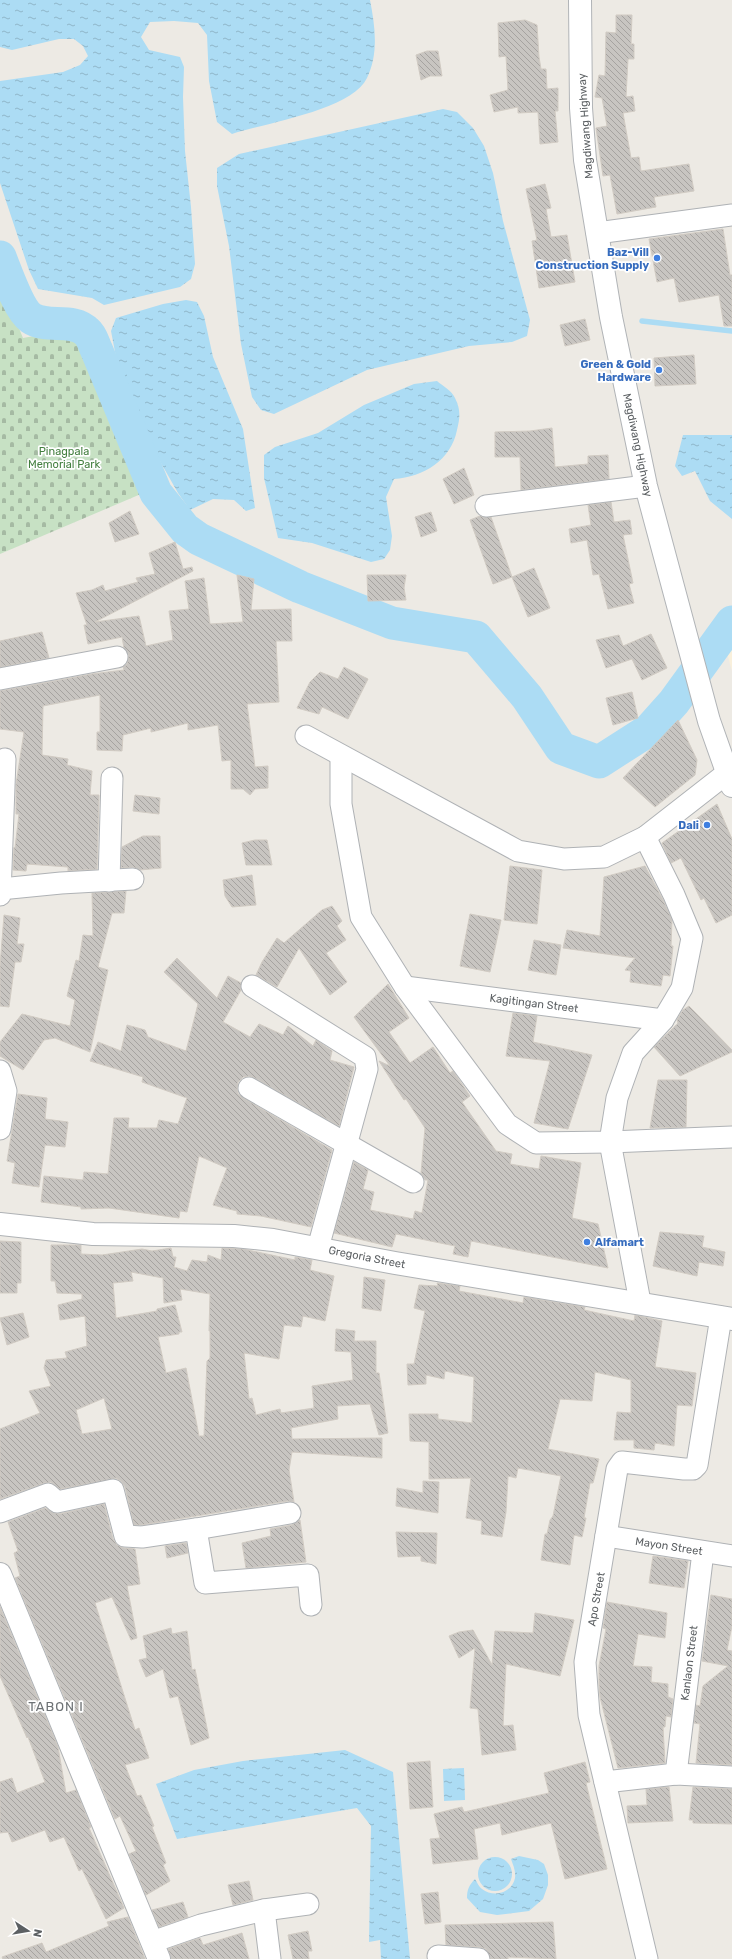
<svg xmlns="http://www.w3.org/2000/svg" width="732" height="1959" viewBox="0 0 732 1959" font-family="Rubik,sans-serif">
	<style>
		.commercial { fill: #f9f0dc }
		.cemetery { fill: url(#cemetery-stones) }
		.water { fill: url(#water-ripples) }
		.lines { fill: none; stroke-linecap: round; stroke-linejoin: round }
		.stream { stroke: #acdcf4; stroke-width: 5.5 }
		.river { stroke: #acdcf4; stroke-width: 33 }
		.building { fill: url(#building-back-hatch); stroke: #d1cbc3; fill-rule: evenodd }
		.minor-casing { stroke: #afb2b5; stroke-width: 23 }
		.tertiary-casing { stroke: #afb2b5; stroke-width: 24 }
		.secondary-casing { stroke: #b1b4b7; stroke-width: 24 }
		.minor { stroke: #fff; stroke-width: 21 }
		.tertiary { stroke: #fff; stroke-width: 22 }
		.secondary { stroke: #fff; stroke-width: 22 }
		.shop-dot { fill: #3f7fe0; stroke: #fff; stroke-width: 1.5 }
		.labels { text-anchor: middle; stroke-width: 3.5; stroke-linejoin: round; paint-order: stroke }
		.street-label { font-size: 11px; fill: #5c6063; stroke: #fff }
		.shop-label { font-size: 11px; font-weight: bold; fill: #366cbe; stroke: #fff; text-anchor: end }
		.park-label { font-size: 11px; fill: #437f3f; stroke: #fff }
		.quarter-label { font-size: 13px; letter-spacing: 1px; fill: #6d7275; stroke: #fff }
	</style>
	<defs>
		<pattern id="cemetery-stones" width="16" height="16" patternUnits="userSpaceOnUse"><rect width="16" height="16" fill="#c7e1c4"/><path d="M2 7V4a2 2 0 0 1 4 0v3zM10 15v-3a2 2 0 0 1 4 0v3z" fill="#a5baa3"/></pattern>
		<pattern id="water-ripples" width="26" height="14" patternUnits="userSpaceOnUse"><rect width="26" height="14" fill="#acdcf4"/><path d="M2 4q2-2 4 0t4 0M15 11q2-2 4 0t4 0" fill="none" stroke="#8fb6c9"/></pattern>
		<pattern id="building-back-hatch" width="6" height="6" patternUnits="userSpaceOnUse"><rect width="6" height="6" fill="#c8c5c1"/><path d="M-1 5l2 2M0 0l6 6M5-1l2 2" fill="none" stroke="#a6a3a0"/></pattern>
	</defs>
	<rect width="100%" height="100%" fill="#edeae4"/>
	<path class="commercial" d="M732,647v24l-5,-18z"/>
	<path class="cemetery" d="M0,282l23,56 39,-7 18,3 68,157 -148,63z"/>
	<g class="water">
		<path d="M0,0h370c5,26 9,53 -3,78 -15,32 -102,45 -135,56l-15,-12 -8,-41 -2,-46 -9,-12 -24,-2 -24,1 -9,15 8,13 31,7 4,10 -1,30 2,54 6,56 4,57 -4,15 -11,8 -76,18 -12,-7 -54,-9 -9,-19 -29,-87v-102l63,-9 17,-7 8,-9 -5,-10 -9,-7h-15l-47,11 -12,-3z"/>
		<path d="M443,109l14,3 16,16 11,18 9,27 10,48 27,99 -3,16 -15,6 -43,4 -102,24 -93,44 -13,-4 -9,-13 -11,-53 -12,-98 -12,-60v-18l22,-14z"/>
		<path d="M186,300l11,2 7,14 9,41 30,72 12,79 -9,3 -12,-11 -21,-1 -23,11 -12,-17 -46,-81 -17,-60 -4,-21 5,-13 47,-14z"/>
		<path d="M437,381c6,5 15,10 18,17 6,12 5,20 2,32 -6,30 -33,47 -63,49l-8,18 6,39 -2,14 -6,9 -13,3 -59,-19 -34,-5 -14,-60v-23l11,-8 43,-14 46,-28 50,-21z"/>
		<path d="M683,435h49v84l-22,-18 -15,-30 -13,5 -7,-10z"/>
		<path d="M345,1750l48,22 17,187h-29l-1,-19 -11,2 2,-116 -14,-18 -180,31 -21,-55 38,-14 49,-9z"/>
		<path d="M464,1768l1,32 -21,1 -1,-32z"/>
		<path d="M519,1856l19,4 6,4 4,11v10l-5,14 -14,12 -32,4 -17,-3 -13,-14c0,-8 2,-13 8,-19 2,3 4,8 7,10 12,9 30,4 33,-11 1,-7 -2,-13 -4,-19z"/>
		<circle cx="495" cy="1874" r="17"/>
	</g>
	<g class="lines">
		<path class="stream" d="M642,321l90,10"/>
		<path class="river" d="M0,257c6,15 19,53 31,61 16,11 42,-1 56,14 5,4 7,13 10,19l59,142 29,36 14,10 101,48 92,36 84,14 51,60 34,51 38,14 50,-32 25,-28 58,-80"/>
	</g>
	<g class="building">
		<path d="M616,15h16l-1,29h3v15h-6l-2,38 7,-1 2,15 -12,2 8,45 8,-1 2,14 48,-7 5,27 -40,6 2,10 -39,7 -7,-39 -7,1 -7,-48 11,-2 -5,-28 -7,-1 4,-22 6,1 1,-44 10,1z"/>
		<path d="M525,20l12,5 2,32 2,12h5l1,20 11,-1v23h-3l3,31 -18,2 -2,-32 -20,1v-6l-24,5 -4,-17 18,-5 -2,-34 -7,1 -1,-34z"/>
		<path d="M427,51h11l4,25h-12l-9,4 -5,-25z"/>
		<path d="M545,184l6,24 -5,1 5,28 16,-2 8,47 -36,6 -7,-47 5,-1 -11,-51z"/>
		<path d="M723,229l7,46h2v51h-8l-5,-31 -40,7 -5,-24 -17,4 -8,-43z"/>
		<path d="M585,319l5,21 -25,6 -5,-21z"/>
		<path d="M694,355l2,29 -41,2 -1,-28z"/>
		<path d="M552,428l3,39 33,-3v-8l20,-1 1,24 -88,11 -1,-33h-25v-25l35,-1z"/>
		<path d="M464,468l10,27 -20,9 -11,-25z"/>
		<path d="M611,502l3,20 16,-2 2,14 -9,1 10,48 -4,1 5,19 -26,6 -9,-35 -6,1 -6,-35 -16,3 -2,-14 22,-4 -3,-20z"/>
		<path d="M130,511l9,23 -24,8 -6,-19z"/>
		<path d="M431,512l6,19 -16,6 -6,-20z"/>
		<path d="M480,516l11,1 21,60 -19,7 -23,-64z"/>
		<path d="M175,542l8,27 9,-2 1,4 -98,51 44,-6 7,30 27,-6 -4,-29 20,-2 -4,-28 19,-3 6,46 33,-2 -6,-47 17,4 -3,31 40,-1 1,32h-16l3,61 -32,2 8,63 13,-1v22l-13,1 -5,6 -7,-6h-12v-29l-9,1 -4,-36 -30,5v-7l-37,9v-4l-28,7 -1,16 -25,-1v-18h3v-37l-57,11 -1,49 26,4 -1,6 25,6 -2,24h9l-2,74 -29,2v-4l-41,-3 -1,7 -13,-1 1,-23 1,1 4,-34h-3v-30l8,-52 -24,-3v-38l92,-17 32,-4 -1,-3 4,-3 2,-9 -5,-7 -2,-11 -34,7 -4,-19h3l-11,-32 16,-3 11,-5 2,6 33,-9 -2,-4 19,-4 -6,-21z"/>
		<path d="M534,568l16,40 -22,9 -16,-40z"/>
		<path d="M367,575h39l-2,13 2,12 -38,1z"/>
		<path d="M42,632l7,26 -49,9v-26z"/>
		<path d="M651,634l16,34 -25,12 -10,-21 -26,9 -10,-28 23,-5 4,11z"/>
		<path d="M344,667l24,12 -20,40 -26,-12 -3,7 -22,-6 13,-26 10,-10 18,7z"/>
		<path d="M632,692l6,26 -25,7 -7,-27z"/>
		<path d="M678,720l19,40 -2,15 -40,32 -32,-29z"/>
		<path d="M135,795l25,3 -1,16 -26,-3z"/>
		<path d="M717,804l15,35v76l-16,8 -12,-25 -3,2 -20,-42 -10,5 -9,-20z"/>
		<path d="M143,836h17l1,32 -21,2 -7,-3 -12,1 1,-21z"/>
		<path d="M255,840h12l5,25h-26l-4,-22z"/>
		<path d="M510,866l32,4 -5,54 -33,-4z"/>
		<path d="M645,866l18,34 9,20 -1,26h2l-3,30 -7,-1 -2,11 -31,-4 1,-11 -6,-1 10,-12 -72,-10 4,-18 33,6 4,-59z"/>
		<path d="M252,875l4,30 -24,2 -7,-11 -2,-16z"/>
		<path d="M126,891l-2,22h-12l-14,54 10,3 -18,82 -35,-14 -11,2 -21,30 -23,-14v-14l22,-28 48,12 5,-26 -8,-4 9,-36 3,1 4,-26 10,1 -1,-43z"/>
		<path d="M332,906l10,15 -5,5 9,14 -20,13 21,29 -17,13 -31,-47 -22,39 -21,-12 6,-13 15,-24 7,5 38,-33z"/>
		<path d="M470,914l31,6 -11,52 -30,-6z"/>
		<path d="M4,915l16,3 -3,26h7l-3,18h-6l-6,45 -9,-1v-40z"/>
		<path d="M534,940l27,5 -5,30 -28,-5z"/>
		<path d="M177,958l40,40 11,-22 13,7v7l-18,32 27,15 9,-13 24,11 5,-9 25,20 3,-6 16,11 -2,9 24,7 -15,59 -84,-48 -6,-2 -6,1 -5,5 -1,6 1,6 5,4 89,52 -21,77 -50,-11 -24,-2v-3l-24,-6 14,-37 -28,-12 -12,56 -7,-1 -1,7 -70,-10 -28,1v-2l-40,-5 3,-26 39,4 1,-8 24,2 6,-56h15l-1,10h29l2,-8 19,4 9,-26 -45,-16 1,-5 -53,-16 8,-19 23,9 6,-26 18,5 3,7 38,14 12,-47 -34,-32z"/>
		<path d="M388,984l21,34 -20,14 21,31 23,-16 17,26 3,-2 17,25 -8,6 34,49 16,3 -2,10 29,5 2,-13 40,7 -9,55 26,6 10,44 -137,-27 -3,16 -15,-3 2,-8 -59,-12 -4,13 -58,-14 20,-71 14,8 -5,19 11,3 -4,18 43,9 2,-8 7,2 6,-33h-3l-4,-7 4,-45 -19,-29 -2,1 -25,-39 11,5 -36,-49z"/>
		<path d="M689,1006l43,44v2l-52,24 -26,-29 24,-24 -1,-3 6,-10z"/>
		<path d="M513,1013l24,3 -4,26 59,13 -24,74 -34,-6 16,-62 -44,-5z"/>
		<path d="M658,1080h29l-1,47 -36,1z"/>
		<path d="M18,1094l29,4 -2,21 23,3 -3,25 -20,-2 -6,42 -27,-4 3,-20 -8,-2z"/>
		<path d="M660,1232l44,4 -2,11 23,5 -2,14 -24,-4 -2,14 -44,-10z"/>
		<path d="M0,1241l21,1v41h-4v10h-17z"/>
		<path d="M51,1245h30v9l21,1 40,-6 10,2 19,-3 2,9h3l-2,10 13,4 5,-11 15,2 1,-7 13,5 1,-12 21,1 52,11v-3l17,3 -2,10 24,6 -9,45 -22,-5 -2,11 -17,-2 -5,34 -35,-6 5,46 3,-1 4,17 24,-6 1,4 33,-5 -2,-22 41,-6 -2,-28 -16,-1 1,-22 19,2 -1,10h22v32h3l9,60 -9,2 -9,-31 -33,2 1,13 -47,9 1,11 90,-1v20l-90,-6 -3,18 5,32 -6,-1 -147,24h-7l-9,-38 -4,-6 -5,-3 -56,11 -9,-7 -7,1 -44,16v-70l40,-16 -11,-22 22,-5 -7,-18 2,-8 21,-2 -2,-6 22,-6 -2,-30 -25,4 -2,-15 24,-6v-5l-25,-1 -2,-12h-4zM131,1272l32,6 1,25 18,-3 -2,-11 30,5 -1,37h1v27l-3,3 -3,75h-5l-13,-68 -20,5 -8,-36 21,-3v-2h3l-7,-27 -18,4v2l-41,7 -3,-35 20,-2zM104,1398l8,31 -30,5 -6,-24z"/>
		<path d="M364,1277l21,3 -4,31 -19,-3z"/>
		<path d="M437,1283l23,3 -1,5 64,12 1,-6 61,10 -1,3 50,11 1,-6 27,6 -7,46 41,6 -4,33 -15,-1 -3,41 -19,-3 -1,7 -20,-2v-8h-20l3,-28 14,1v-33l-36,-8 -3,29 -32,-2 -12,50 51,10 -6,24h-3l-6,35h2l-4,19 -8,-2 -4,30 -29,-5 4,-26h2l3,-14 3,-4 8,-40 -43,-8 -2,10 -8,-2 -2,36 -4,25 -21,-3 1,-13 -16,-3 5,-40 -42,1v-37l-19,-1 -1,-27h29v5l34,4 2,-46 -29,-6 -1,8 -18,-4v9l-18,1 -1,-21h7l11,-53 -11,-3 5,-23 19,1z"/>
		<path d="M23,1313l6,24 -22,8 -7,-27z"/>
		<path d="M423,1481l16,1 -1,31 -42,-7 1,-18 26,5z"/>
		<path d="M104,1504l9,35 4,6 7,3 11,1 5,35 -13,2 10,52 -6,2 -19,-43 -17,6 40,127 4,-2 10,30 -24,7 12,31 4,-1 13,31 -2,1 14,36 -3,2 7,16 -24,14 -17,-41 7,-3 -16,-35 -5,3 -100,-241 5,-2 -6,-23 4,-2 -10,-29 37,-14 9,5 5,1z"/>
		<path d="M300,1520l6,42 -60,6 -4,-25 29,-7 -1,-7 22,-4z"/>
		<path d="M396,1532l41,1 -1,31 -15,-3v-5l-23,1z"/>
		<path d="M186,1543l2,10 -21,5 -2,-12z"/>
		<path d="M653,1556l35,5 -4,27 -35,-5z"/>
		<path d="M711,1595l21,4v27l-5,24 5,1v114l-36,-2 4,-39 -6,-1 2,-18 4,1 3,-20 25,-20 -26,-5z"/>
		<path d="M607,1602l60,11 -2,25 -27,-4 -5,32 19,1 -1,15 17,2v13l5,2 -2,18 -5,-1 -1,11h-2l2,36 -47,5 -18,-71 -1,-14v-17l7,-37 -3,-1z"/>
		<path d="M0,1607l58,140 8,46 10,-3 15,37 -2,1 35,80 -18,11 -24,-50 -3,2 -15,-34 -14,5 -5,-12 -33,12 -4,-10 -8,1v-51l12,-4 5,15 28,-11 -17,-45 -1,1 -27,-62z"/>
		<path d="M535,1613l39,7 -14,56 -54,-12 -3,62 10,-1 3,25 -34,5 -4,-46 -8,-1 5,-60 -16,10 -10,-22 10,-4 14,-2 19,35 3,-34 38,2z"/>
		<path d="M171,1628l1,6 15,-3 5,39 3,-1 14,69 -18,7 -13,-49 -8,2 -7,-29 -17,8 -7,-17 8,-2 -4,-22z"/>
		<path d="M430,1761l3,46 -23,2 -3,-46z"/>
		<path d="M585,1762l5,20 -4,1 21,86 -42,10 -14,-56 -49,12 -2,-12 -26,6 4,30 -45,5 -3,-25 10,-1 -6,-24 28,-7 2,5 85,-19 -5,-20z"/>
		<path d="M669,1787l4,34 -45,2 -1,-17 20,-1 -1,-16z"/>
		<path d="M693,1787l39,2v35l-39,-1v-3h-4z"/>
		<path d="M249,1881l4,19 -20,5 -5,-20z"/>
		<path d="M438,1892l3,30 -16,2 -4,-30z"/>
		<path d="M183,1902l5,15 -29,10 -7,-17z"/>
		<path d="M128,1917l17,42h-142l-1,-2 40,-14 4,9 63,-26 -2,-4z"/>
		<path d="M553,1922l3,37 -48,-2v2h-17l-5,-10 -6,-2 -34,-2 -1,-20z"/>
		<path d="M308,1931l4,20h-4l1,8h-16l-5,-24z"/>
		<path d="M242,1933l7,26h-78l-3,-10 32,-11 3,7z"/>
	</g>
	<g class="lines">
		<g class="minor-casing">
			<g id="minor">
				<path d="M597,233l135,-18"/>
				<path d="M486,506l160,-20"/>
				<path d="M0,679l117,-22"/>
				<path d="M306,736l212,115 46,8 40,-2 41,-20 82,-64"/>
				<path d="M341,756v48l20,113 44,70 102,137 29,19 74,-1 122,-5"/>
				<path d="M109,881l3,-103"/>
				<path d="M0,889l61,-6 72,-4"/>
				<path d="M0,895l5,-136"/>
				<path d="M252,986l113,71 2,12 -49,179"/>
				<path d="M405,987l258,33"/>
				<path d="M0,1071l6,20 -6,38"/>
				<path d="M249,1088l164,94"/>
				<path d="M640,1302l-30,-160 7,-44 16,-45 30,-33 19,-32 10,-50 -18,-43 -29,-58"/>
				<path d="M0,1512l48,-18 9,8 56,-12 12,46 17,1 54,-8 9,54 103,-8 3,30"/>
				<path d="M196,1529l94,-16"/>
				<path d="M606,1536l126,20"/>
				<path d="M676,1774l27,-222"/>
				<path d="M605,1782l71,-8 56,3"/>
				<path d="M264,1910l44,-6"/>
				<path d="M152,1942l49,-17 63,-15 6,49"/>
				<path d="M438,1956l41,3"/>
				<path d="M647,1959l-58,-244 -4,-53 32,-193 5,-7 62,7h9l4,-4 24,-148"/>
			</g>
		</g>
		<g class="tertiary-casing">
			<g id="tertiary">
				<path d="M0,1224l93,10 141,2 39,4 122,23 337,56"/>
				<path d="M0,1574l159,385"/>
			</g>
		</g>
		<g class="secondary-casing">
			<path id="secondary" d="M580,0l1,108 4,52 26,157 35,169 63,235 23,65"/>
		</g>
		<use href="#minor" class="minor"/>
		<use href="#tertiary" class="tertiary"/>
		<use href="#secondary" class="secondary"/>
	</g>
	<g class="shop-dot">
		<circle cx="657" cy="258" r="4"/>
		<circle cx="659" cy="370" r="4"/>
		<circle cx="707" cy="825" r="4"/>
		<circle cx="587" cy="1242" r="4"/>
	</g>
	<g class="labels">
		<g class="street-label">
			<text transform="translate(585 126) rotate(-94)" y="4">Magdiwang Highway</text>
			<text transform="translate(638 445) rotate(78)" y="4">Magdiwang Highway</text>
			<text transform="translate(534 1003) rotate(7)" y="4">Kagitingan Street</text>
			<text transform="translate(367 1257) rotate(11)" y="4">Gregoria Street</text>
			<text transform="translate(669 1546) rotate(9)" y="4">Mayon Street</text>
			<text transform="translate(596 1599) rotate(-80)" y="4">Apo Street</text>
			<text transform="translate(689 1663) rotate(-83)" y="4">Kanlaon Street</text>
		</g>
		<g class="shop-label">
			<text x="649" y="256">Baz-Vill<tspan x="649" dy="13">Construction Supply</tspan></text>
			<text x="651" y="368">Green &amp; Gold<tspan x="651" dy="13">Hardware</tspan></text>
			<text x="699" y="829">Dali</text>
			<text x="595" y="1246" text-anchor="start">Alfamart</text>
		</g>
		<g class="park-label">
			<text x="64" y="455">Pinagpala<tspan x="64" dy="13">Memorial Park</tspan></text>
		</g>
		<g class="quarter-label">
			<text x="56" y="1711">TABON I</text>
		</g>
	</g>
	<g transform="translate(28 1931) rotate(102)" stroke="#ffffff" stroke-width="3" paint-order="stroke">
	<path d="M0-3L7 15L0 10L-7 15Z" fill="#5c6063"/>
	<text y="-6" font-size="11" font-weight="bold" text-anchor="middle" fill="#5c6063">N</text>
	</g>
</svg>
